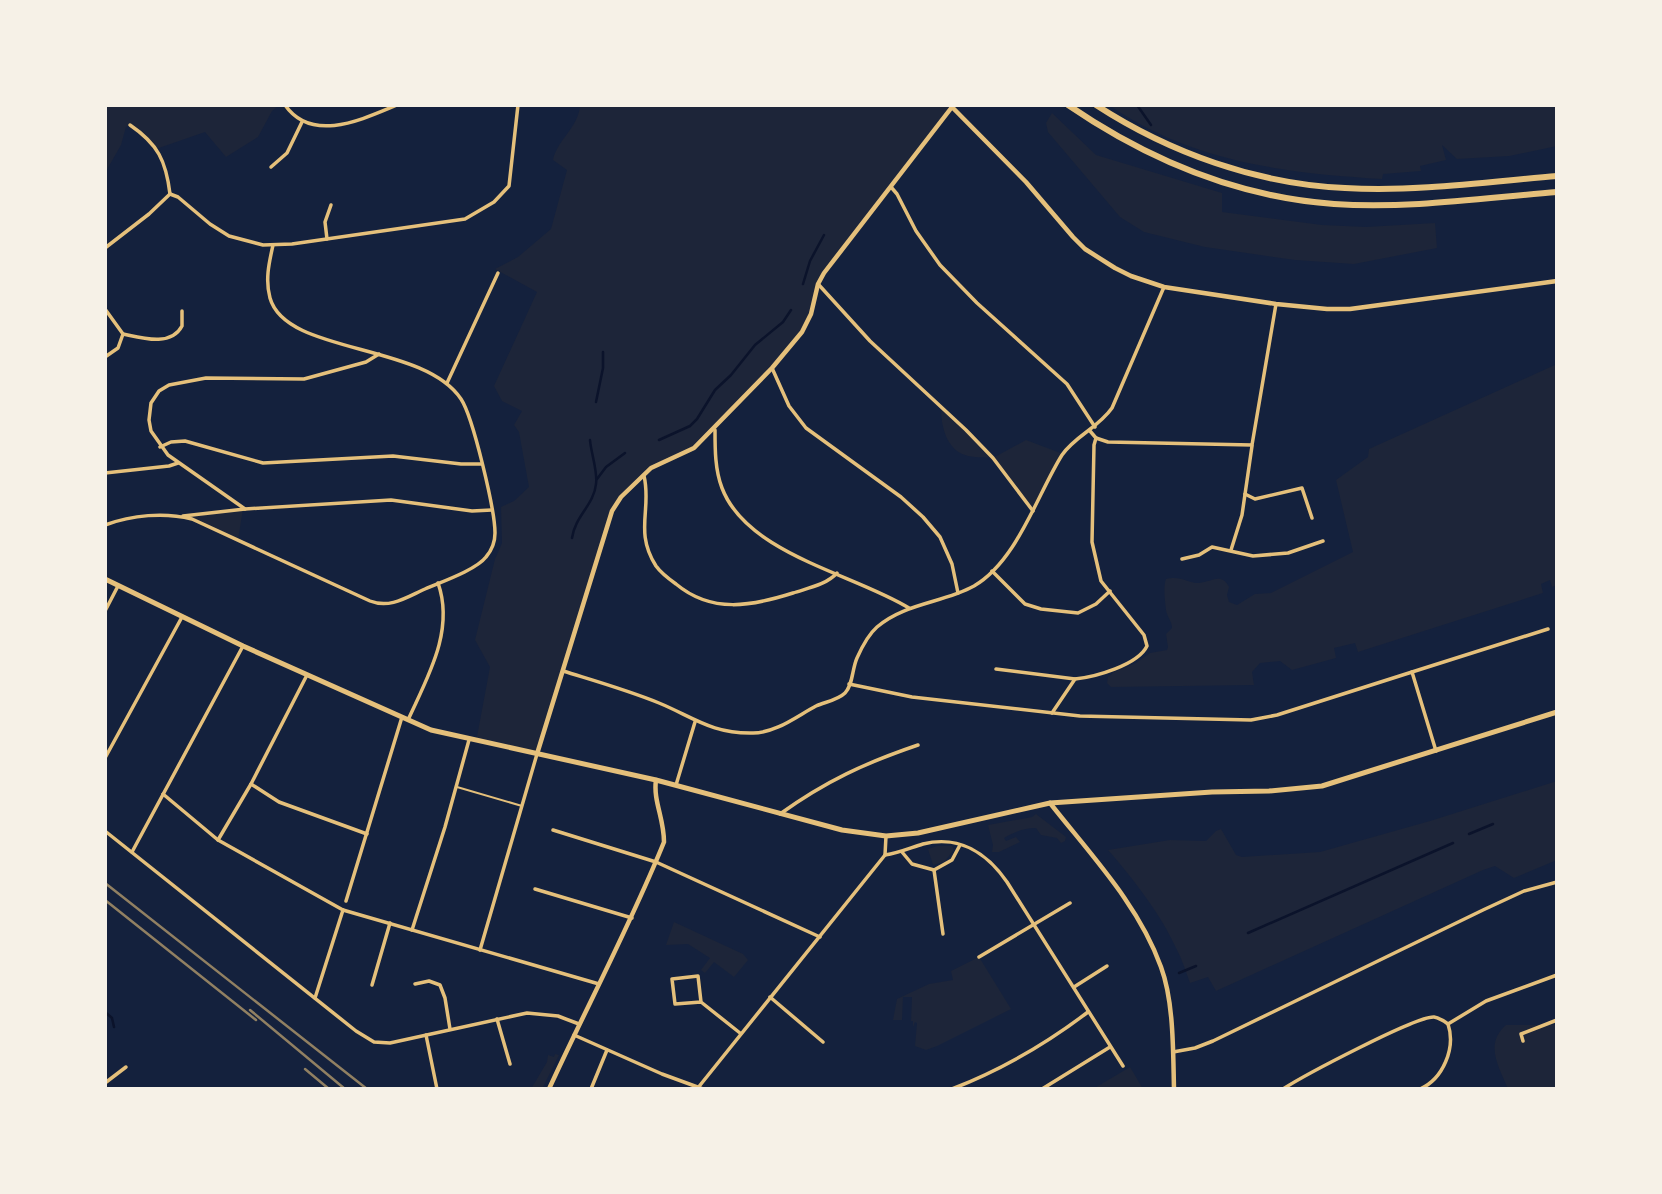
<svg xmlns="http://www.w3.org/2000/svg" width="1662" height="1194" viewBox="0 0 1662 1194" font-family="Cabin,sans-serif">
	<style>
		.green { fill: #1d2539 }
		.lines { fill: none; stroke-linecap: round; stroke-linejoin: round }
		.stream { stroke: #0b132b; stroke-width: 2.5 }
		.service { stroke: #e5c07b; stroke-width: 2 }
		.minor { stroke: #e5c07b; stroke-width: 3.5 }
		.tertiary { stroke: #e5c07b; stroke-width: 4.5 }
		.secondary { stroke: #e5c07b; stroke-width: 5 }
		.motorway { stroke: #e5c07b; stroke-width: 6 }
		.rail { stroke: #918062; stroke-width: 2.5 }
	</style>
	<rect width="100%" height="100%" fill="#14213d"/>
	<g class="green">
		<path d="M105,105h174l-7,6 -14,26 -32,20 -21,-25 -49,17 -26,-24 -4,2 -5,18 -16,28z"/>
		<path d="M580,105h370l2,2 -128,166 -13,41 -9,18 -30,36 -78,80 -35,15 -38,34 -9,14 -75,243 -61,-12 14,-75 -15,-27 20,-81 7,-16 -1,-36 13,-6 15,-14 -10,-55 -5,-7 8,-14 -20,-10 -8,-15 43,-94 -42,-23 23,-12 33,-28 16,-59 -14,-10c4,-20 26,-33 27,-55z"/>
		<path d="M1109,105h448v41l-48,10 -52,3 -15,-14 4,15 -26,6 1,5 -38,3 -1,5c-97,-6 -191,-17 -273,-74z"/>
		<path d="M1052,113l44,42 126,38v19l100,13 44,2 69,-4 2,25 -83,16 -59,-4 -90,-13 -61,-15 -24,-15 -72,-85 -2,-9z"/>
		<path d="M1557,364v221l-5,2 -2,-7 -9,4 2,9 -185,59 -3,-9 -21,5 2,10 -44,12 -12,-9 -20,2 -8,9 2,13 -143,2 -4,-4 1,-6 6,-5 22,-9 14,-10 17,-3 1,-3 -2,-13 6,-6c0,-7 -5,-11 -6,-18 -1,-9 -3,-23 0,-31 14,-4 21,4 33,4 13,-1 22,-11 30,4l-2,8 2,7 8,3 18,-11 16,-1 82,-41 -17,-72 32,-23 1,-8z"/>
		<path d="M941,408l52,50 33,-18 37,14 -30,57 -40,-53c-9,-1 -20,0 -28,-3 -19,-6 -24,-30 -24,-47z"/>
		<path d="M243,509l-5,31 -57,-24z"/>
		<path d="M1557,781v79l-43,18 -19,-12 -12,4 -267,121 -8,-14 -18,6c-4,-11 -8,-24 -14,-35 -14,-32 -45,-72 -68,-98l62,-10 36,1 10,-10 5,-2 15,26 6,2 78,-5 110,-31z"/>
		<path d="M1036,814l30,23 -1,4 -4,2 -4,-5 -16,-3 -5,-7c-12,0 -22,4 -32,10l2,3 10,-4 4,5 -21,10h-7l1,-7 -5,-20 44,-8z"/>
		<path d="M937,846h15l2,4 -10,12 -11,3 -5,-16z"/>
		<path d="M674,922l69,32 5,6 -14,17 -20,-15 -9,11 -4,-3 9,-12 -22,-14 -22,1z"/>
		<path d="M979,957l32,52 -74,37 -11,4 -11,-4 2,-23 -2,-1 -2,5v-6h-2l1,-24h-9l-1,23h-9l4,-21 32,-15 24,-4 -2,-9z"/>
		<path d="M1506,1025h51v62l-10,2h-39c-9,-22 -24,-45 -2,-64z"/>
		<path d="M555,1054l4,1 -17,34h-11l16,-27 1,-7 6,2z"/>
		<path d="M1130,1067l13,22h-50z"/>
	</g>
	<g class="lines">
		<g class="stream">
			<path d="M1137,105l14,20"/>
			<path d="M803,284l7,-23 14,-26"/>
			<path d="M596,402l7,-34v-16"/>
			<path d="M659,440l31,-14 7,-7 18,-29 16,-15 24,-30 28,-23 8,-12"/>
			<path d="M597,479l9,-12 19,-14"/>
			<path d="M572,538c3,-22 22,-33 24,-54 2,-12 -5,-31 -6,-44"/>
			<path d="M1469,834l24,-10"/>
			<path d="M1248,933l205,-90"/>
			<path d="M1179,973l17,-7"/>
			<path d="M105,1012l7,6 2,9"/>
		</g>
		<path class="service" d="M457,787l65,19"/>
		<g class="minor">
			<path d="M285,105c27,39 78,14 112,0"/>
			<path d="M130,125c28,19 36,36 40,69"/>
			<path d="M271,167l16,-14 15,-31"/>
			<path d="M891,187l6,7 19,37 24,34 37,38 90,81 28,43"/>
			<path d="M170,194l8,3 32,27 19,12 34,9 29,-1 173,-25 29,-17 15,-16 9,-81"/>
			<path d="M327,239l-2,-17 6,-17"/>
			<path d="M105,248l44,-34 21,-20"/>
			<path d="M819,285l51,56 96,89 27,28 40,53"/>
			<path d="M105,309l18,25 -5,14 -13,9"/>
			<path d="M123,334c19,4 48,13 59,-8v-15"/>
			<path d="M379,354l-13,8 -62,17 -98,-1 -37,7 -10,6 -8,12 -2,17 2,11 17,24 77,54 146,-9 81,11 20,-1"/>
			<path d="M772,368l17,38 17,22 95,69 22,20 17,20 12,27 6,29"/>
			<path d="M447,383l51,-110"/>
			<path d="M715,430c0,19 0,40 7,58 25,66 132,86 187,120"/>
			<path d="M1090,431l6,7 12,4 144,3 24,-141"/>
			<path d="M160,447l11,-5 14,-1 78,22 130,-7 68,8h21"/>
			<path d="M105,473l64,-7 9,-3"/>
			<path d="M644,476c8,32 -10,56 12,90 5,7 13,13 20,18 36,30 76,22 117,9 15,-5 33,-8 44,-20"/>
			<path d="M1245,494l10,5 47,-11 10,30"/>
			<path d="M183,516l62,-7"/>
			<path d="M105,525c27,-10 59,-13 87,-6l178,82c20,8 37,-4 55,-12 16,-7 51,-19 61,-32 6,-7 9,-16 9,-24 0,-23 -22,-116 -34,-134 -38,-57 -175,-44 -191,-101 -5,-18 -1,-35 3,-53"/>
			<path d="M1231,550l11,-35 10,-69"/>
			<path d="M1182,559l17,-4 13,-8 41,9 35,-3 35,-12"/>
			<path d="M992,571l33,33 16,5 37,4 18,-9 14,-13"/>
			<path d="M105,611l13,-25"/>
			<path d="M996,669l79,10"/>
			<path d="M563,671c32,10 64,19 96,32 34,14 53,31 94,30 23,0 44,-17 63,-27 9,-4 22,-6 29,-13 8,-8 7,-24 12,-35 4,-9 12,-24 20,-31 28,-24 66,-24 97,-41 43,-25 63,-91 88,-131 13,-19 36,-27 50,-47l52,-121"/>
			<path d="M1412,672l136,-43"/>
			<path d="M849,684l63,13 168,19 171,4 26,-5 135,-43 24,79"/>
			<path d="M1052,713l23,-34c20,-2 63,-14 72,-33l-3,-11 -43,-54 -9,-39 2,-97 2,-7"/>
			<path d="M408,720c19,-42 47,-89 30,-137"/>
			<path d="M105,758l77,-141"/>
			<path d="M251,784l28,18 88,32"/>
			<path d="M676,785l19,-63"/>
			<path d="M163,794l55,46 125,70 256,74"/>
			<path d="M780,814c46,-33 85,-51 138,-69"/>
			<path d="M553,830l103,32 164,75"/>
			<path d="M105,831l251,200 18,11 16,1 137,-30 31,3 21,8"/>
			<path d="M218,840l33,-56 56,-109"/>
			<path d="M132,852l111,-206"/>
			<path d="M902,852l10,12 22,6 18,-10 8,-15"/>
			<path d="M885,855c14,-2 25,-7 38,-11 36,-9 64,9 84,38l116,184"/>
			<path d="M934,870l9,64"/>
			<path d="M535,889l97,29"/>
			<path d="M346,901l56,-184"/>
			<path d="M412,930l33,-103 24,-87"/>
			<path d="M480,950l57,-196"/>
			<path d="M979,957l91,-54"/>
			<path d="M415,984l14,-3 11,4 5,13 5,31"/>
			<path d="M372,985l18,-62"/>
			<path d="M1074,987l33,-21"/>
			<path d="M770,997l53,45"/>
			<path d="M315,998l28,-88"/>
			<path d="M701,1002l-3,-26 -26,3 3,25 26,-2 39,31"/>
			<path d="M497,1019l13,45"/>
			<path d="M1448,1024l38,-23 71,-26"/>
			<path d="M426,1035l11,54"/>
			<path d="M574,1035l88,39 41,15"/>
			<path d="M1523,1041l-2,-7 36,-14"/>
			<path d="M1173,1052l22,-4 18,-7 270,-131 41,-19 33,-9"/>
			<path d="M105,1083l21,-16"/>
			<path d="M591,1089l16,-39"/>
			<path d="M697,1089l188,-234 1,-19"/>
			<path d="M952,1089c49,-19 94,-45 136,-77"/>
			<path d="M1042,1089l68,-42"/>
			<path d="M1283,1089c20,-13 133,-73 151,-72 6,1 10,4 14,7 8,24 -5,55 -28,65"/>
		</g>
		<g class="tertiary">
			<path d="M951,106l75,76 47,55 12,12 30,19 16,8 33,11 112,17 51,5h23l207,-28"/>
			<path d="M537,754l75,-243 9,-14 30,-29 43,-20 78,-80 30,-36 9,-18 7,-30 6,-11 128,-166"/>
			<path d="M1050,803c40,51 89,102 111,164 13,35 12,85 13,122"/>
			<path d="M549,1089c38,-83 81,-163 115,-247 0,-24 -11,-41 -8,-62"/>
		</g>
		<path class="secondary" d="M105,579l138,67 188,84 225,50 186,50 44,6 32,-3 132,-30 162,-11 57,-1 53,-5 235,-74"/>
		<g class="motorway">
			<path d="M1068,105c79,54 169,92 266,99 74,5 149,-6 223,-12"/>
			<path d="M1096,105c74,48 161,79 249,83 71,4 142,-6 212,-12"/>
		</g>
		<g class="rail">
			<path d="M105,883l262,206"/>
			<path d="M105,900l151,120"/>
			<path d="M250,1010l95,79"/>
			<path d="M305,1069l24,20"/>
		</g>
	</g>
	<rect width="1662" height="1194" fill="none" stroke="#f6f1e7" stroke-width="214"/>
</svg>
